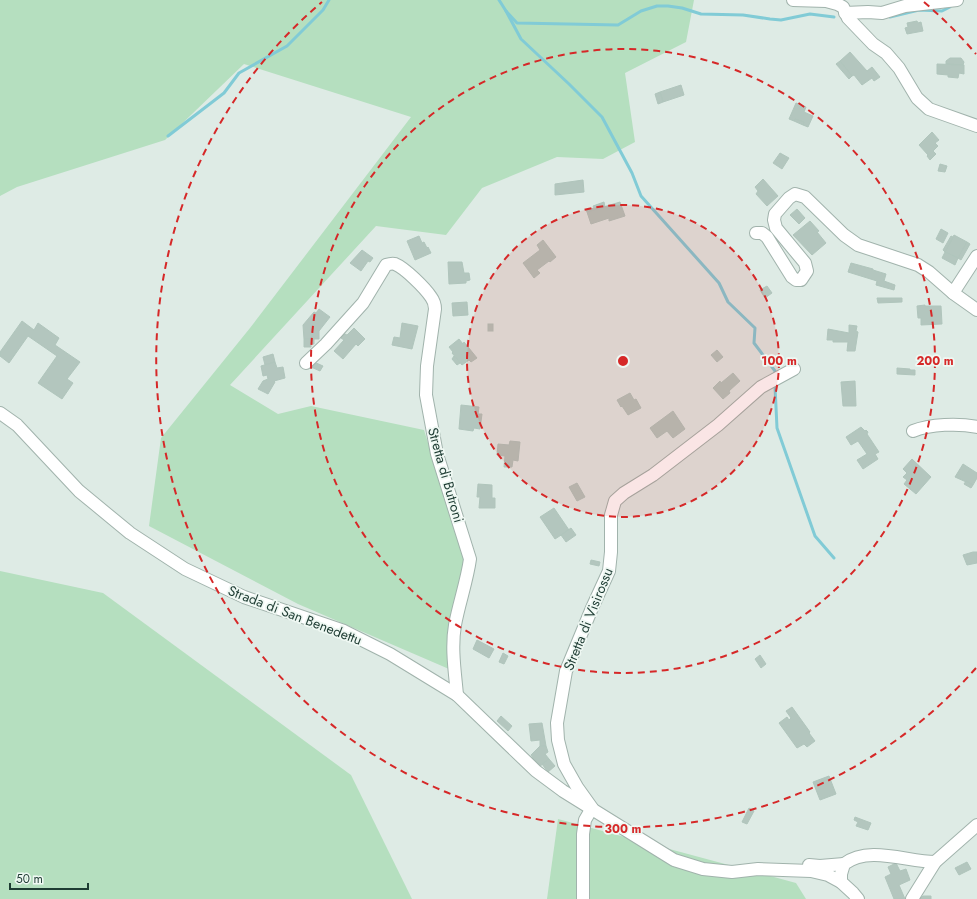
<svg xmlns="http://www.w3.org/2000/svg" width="977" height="899" viewBox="0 0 977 899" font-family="Jost,sans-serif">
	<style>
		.green { fill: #b5dfbf }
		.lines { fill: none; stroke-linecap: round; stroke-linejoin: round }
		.stream { stroke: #81cbd6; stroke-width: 3 }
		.building { fill: #b3c6be; stroke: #b0c5bc }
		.minor-casing { stroke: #a1b3ac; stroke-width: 14 }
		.minor { stroke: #fff; stroke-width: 12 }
		.ring { fill: none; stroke: #d62828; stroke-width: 2; stroke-dasharray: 7 5 }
		.labels { text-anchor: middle; stroke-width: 3.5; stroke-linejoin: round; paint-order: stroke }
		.street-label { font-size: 14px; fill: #1e3c33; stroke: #eff8f3 }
		.centre { fill: #d62828; stroke: #eff8f3; stroke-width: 2 }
		.ring-label { font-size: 12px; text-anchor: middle; font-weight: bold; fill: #d62828; stroke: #eff8f3; stroke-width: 3.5; stroke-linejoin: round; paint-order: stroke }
	</style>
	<rect width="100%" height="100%" fill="#deebe5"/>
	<g class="green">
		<path d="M0,0h694l-8,42 -61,31 10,69 -32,17 -46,-2 -75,31 -36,47 -70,-9 -146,159 48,29 33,-8 113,24 41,131 -16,108 -151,-65 -149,-78 12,-88 89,-110 161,-211 -167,-53 -79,76 -148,47 -17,9z"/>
		<path d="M0,571l103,22 248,182 61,124h-412z"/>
		<path d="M558,819l238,64 10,16h-259z"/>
	</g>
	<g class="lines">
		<g class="stream">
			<path d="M499,0l7,11 11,12 101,2 23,-14 16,-5h11l14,2 19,6 42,1 27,4 11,1 29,-6 24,3"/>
			<path d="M506,11l15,28 48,45 33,33 30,56 9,23 78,87 9,19 27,26 -1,15 21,28v3"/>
			<path d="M890,17l29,-7 23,1 8,-4"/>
			<path d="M168,136l56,-43 15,-20 48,-27 36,-36 6,-10"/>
			<path d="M775,386l2,42 38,108 19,22"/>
		</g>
	</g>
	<g class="building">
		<path d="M917,21l1,2 3,-1 2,9 -16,3 -2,-6 3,-1 -1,-4z"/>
		<path d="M850,52l17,19 5,-4 8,10 -6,4 -2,-3 -10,7 -8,-10 -2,1 -12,-15z"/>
		<path d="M950,58h11l3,4 -1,3 -17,-1v-3z"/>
		<path d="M840,61l12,15 -3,3 -13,-15z"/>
		<path d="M937,64l27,1v9l-5,-1 -1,5 -10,-1v-2l-11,-1z"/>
		<path d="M681,85l3,10 -21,7 -3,-10z"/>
		<path d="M660,92l3,10 -5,2 -3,-10z"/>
		<path d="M796,103l10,4 -2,5 9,4 -5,11 -5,-2 1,-3 -9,-3 -1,2 -5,-2z"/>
		<path d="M795,119l9,3 -1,3 -9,-4z"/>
		<path d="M932,132l7,8 -4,3 3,3 -5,5 3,3 -6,6 -3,-4 1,-1 -9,-10z"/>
		<path d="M780,153l9,5 -7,11 -9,-6z"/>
		<path d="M940,164l7,2 -2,6 -7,-1z"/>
		<path d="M763,179l15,17 -11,10 -11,-12 2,-3 -3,-4z"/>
		<path d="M583,180l1,12 -29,3v-11z"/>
		<path d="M604,202l1,5 -18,5 -1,-2 8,-2 -1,-2z"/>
		<path d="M620,202l5,14 -16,5v-3l-18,6 -4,-12z"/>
		<path d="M797,209l8,9 -6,6 -9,-9z"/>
		<path d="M810,221l9,10 -2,1 9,11 -14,12 -19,-20z"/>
		<path d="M941,229l7,4 -5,10 -7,-4z"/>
		<path d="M954,235l13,7 -9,16 -13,-6z"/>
		<path d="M419,236l3,7 2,-1 3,6 1,-1 3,6 -16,7 -8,-19z"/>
		<path d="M951,236l2,1 -8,15 -2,-2z"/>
		<path d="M543,240l13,17 -6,5 -1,-1 -12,9 3,3 -6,5 -11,-15 17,-13 -3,-5z"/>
		<path d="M967,242l3,2 -9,16 -3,-2z"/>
		<path d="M362,250l11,8 -3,4 -2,-1 -7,10 -11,-8z"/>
		<path d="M945,252l13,6 -3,7 -13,-7z"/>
		<path d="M448,262h14l2,11h5l1,7 -4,1v2l-17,1z"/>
		<path d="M851,263l22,6v1l13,4 -2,7 11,4 -1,5 -18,-5 1,-4 -29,-9z"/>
		<path d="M767,286l5,7 -7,5 -5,-8z"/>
		<path d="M877,298h25v4l-24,1z"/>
		<path d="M467,302l1,13 -15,1 -1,-13z"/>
		<path d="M925,305v1h16l1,18 -21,1v-7h-3l-1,-12z"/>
		<path d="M319,309l11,8 -11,14v8h-15l-1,-14 11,-13 2,1z"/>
		<path d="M22,321l12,9 4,-7 21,15 -4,7 25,17 -13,17 6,4 -11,16 -24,-16 19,-27 -29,-20 -19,27 -9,-7v-4z"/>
		<path d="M402,323l16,3 -6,23 -20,-4 2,-8 6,1z"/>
		<rect x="488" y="324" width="5" height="7"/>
		<path d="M849,325l8,1 -1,5 2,1 -3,19h-8l1,-9h-15v-2h-6l1,-11 21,4z"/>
		<path d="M354,328l11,11 -7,7 -2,-2 -13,15 -9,-8 10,-11 -3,-2 4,-4 2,1z"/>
		<path d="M304,339h10v5h-3v3h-7z"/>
		<path d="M459,339l4,5 1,-2 13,16 -6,4 -2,-2 -7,5 -10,-12 1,-1 -4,-5z"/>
		<path d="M717,350l6,7 -6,5 -6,-7z"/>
		<path d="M273,354l2,8 -10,3 -2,-8z"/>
		<path d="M454,356l6,7 -3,2 -5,-6z"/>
		<path d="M275,362l2,6 6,-1 2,11 -11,3 1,1 -7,12 -10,-5 5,-8 5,-2 -1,-4 -4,1 -2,-10z"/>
		<path d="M314,362l9,4 -3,5 -9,-4z"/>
		<path d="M897,368l13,1v1h5v5l-18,-1z"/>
		<path d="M733,373l7,8 -11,10 1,2 -7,6 -10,-11 7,-7 1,2z"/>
		<path d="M855,381l1,25h-13l-2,-24z"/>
		<path d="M630,393l4,7 2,-1 5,9 -13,7 -6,-9 -1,1 -4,-7z"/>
		<path d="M461,405l18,2 -1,7h4l-2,15 -6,-1 -1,3 -14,-2z"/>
		<path d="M673,411l12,18 -12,9 -6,-7 -10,7 -7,-10z"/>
		<path d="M861,427l4,4 1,-1 2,2 -1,2 12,18 -4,2 3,5 -15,10 -6,-9 10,-6 -9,-13 -7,4 -5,-8z"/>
		<path d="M510,441l10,1 -2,19 -5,-1 -1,7h-8l1,-11 -8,-1 1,-11 11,1z"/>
		<path d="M912,459l19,18 -15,17 -12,-10 3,-4 -4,-3 4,-4 -4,-4z"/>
		<path d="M963,464l14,9v5l-4,7 -18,-8z"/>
		<path d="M966,481l7,4 -2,3 -7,-4z"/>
		<path d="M577,483l8,14 -8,4 -8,-14z"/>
		<path d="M478,484l14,1v13h3v10h-16l1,-11h-3z"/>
		<path d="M554,508l15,22 -14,9 -15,-22z"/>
		<path d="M571,528l5,7 -10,7 -5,-7z"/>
		<path d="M973,552h4v11l-10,2 -4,-10z"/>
		<path d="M591,560l9,2 -1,4 -9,-2z"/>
		<path d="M477,640l17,9 -5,9 -16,-9z"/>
		<path d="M503,653l5,3 -4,8 -5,-2z"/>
		<path d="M760,655l6,9 -5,4 -6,-9z"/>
		<path d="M792,707l18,25 -1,1 6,8 -8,6 -3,-3 -7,4 -18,-25 8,-6 2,3 2,-2 -5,-7z"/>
		<path d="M501,716l11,10 -4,5 -11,-10z"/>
		<path d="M542,723l4,23h-6v-6l-9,1 -2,-17z"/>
		<path d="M540,746h6l2,6 -3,2 4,5 -10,8 -8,-12z"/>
		<path d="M549,759l6,7 -7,6 -6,-8z"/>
		<path d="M829,776l7,18 -16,6 -7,-18z"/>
		<path d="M749,808l5,3 -7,13 -5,-2z"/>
		<path d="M855,817l16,6 -3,7 -12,-4 2,-4 -4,-2z"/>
		<path d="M967,862l4,7 -12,6 -4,-7z"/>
		<path d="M896,863l4,8 6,-2 4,11 -11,5 6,14h-11l-9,-22 6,-3 -3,-7z"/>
		<path d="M923,896h8v3h-11z"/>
	</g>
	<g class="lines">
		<g class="minor-casing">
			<g id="minor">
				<path d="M793,0l33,1 11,3 6,3 5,11 25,26 13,9 13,15 18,30 12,11 48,17"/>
				<path d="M845,13l23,-1 14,1 23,-7 52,-6"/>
				<path d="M756,233h6l5,4 25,40 4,3h5l6,-9 -2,-8 -29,-35 -2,-8 1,-6 14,-16 6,-4 10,3 39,38 14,10 60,20 11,7 24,21 24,17"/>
				<path d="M953,293l24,-37"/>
				<path d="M306,363l20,-19 37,-41 23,-38c3,-1 6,-2 9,-1 10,4 30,24 36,33 3,4 4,7 4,12l-8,57 -1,29 11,59 33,105c-3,22 -11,44 -15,66 -4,23 0,47 2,70"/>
				<path d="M0,413l17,12 62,66 51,42 55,36 59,28 100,34 46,23 67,41 79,76 27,20 111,69 29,9 29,3 26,-3 53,2 17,4 13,7 12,11 5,6"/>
				<path d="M913,431c17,-7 46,-8 64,-4"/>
				<path d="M809,865l11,1 24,-2"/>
				<path d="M841,882v-8l3,-10c25,-19 63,-2 91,-2"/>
				<path d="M583,899v-65l2,-14 7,-12 -15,-21 -13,-23 -6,-24 -1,-17 9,-52 26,-63 17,-37 2,-19v-37l4,-14 9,-8 29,-18 65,-50 43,-38 33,-18"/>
				<path d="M912,899l23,-37 42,-37"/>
			</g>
		</g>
		<use href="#minor" class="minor"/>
	</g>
	<circle cx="623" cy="361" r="156" fill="#d62828" fill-opacity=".12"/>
	<g class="ring">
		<circle cx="623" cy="361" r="156"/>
		<circle cx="623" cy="361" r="312"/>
		<path d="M976 668A468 468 0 1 1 322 2M924 2A468 468 0 0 1 976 54"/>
	</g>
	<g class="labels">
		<g class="street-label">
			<text transform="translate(446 475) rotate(74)" y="5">Stretta di Butroni</text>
			<text transform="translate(295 615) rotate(21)" y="5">Strada di San Benedettu</text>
			<text transform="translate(588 619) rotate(-68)" y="5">Stretta di Visirossu</text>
		</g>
	</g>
	<circle cx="623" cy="361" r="6" class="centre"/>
	<g class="ring-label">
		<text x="779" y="365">100 m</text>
		<text x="935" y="365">200 m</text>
		<text x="623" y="833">300 m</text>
	</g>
	<path d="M10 883v6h78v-6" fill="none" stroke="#1e3c33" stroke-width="2"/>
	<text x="16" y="883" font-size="12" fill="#1e3c33" stroke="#eff8f3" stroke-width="3" paint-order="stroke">50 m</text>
</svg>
